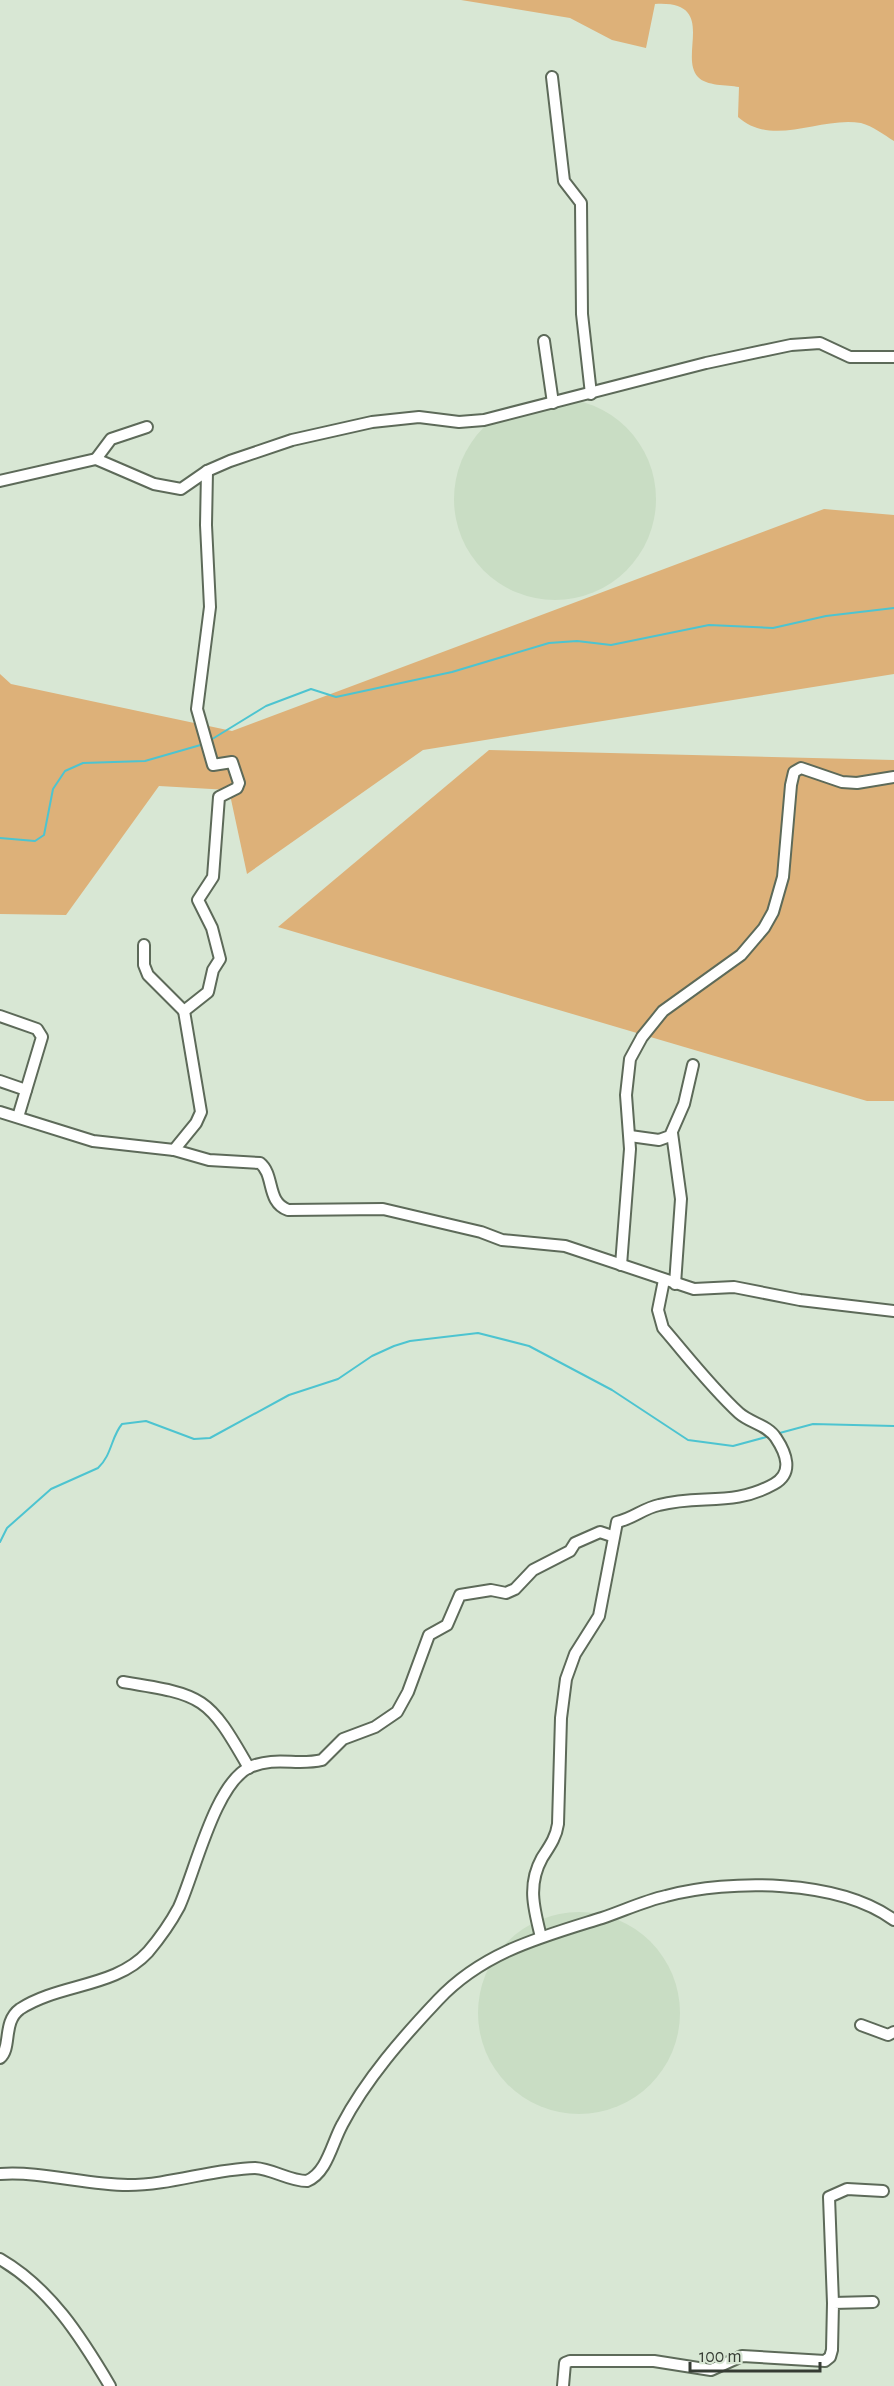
<svg xmlns="http://www.w3.org/2000/svg" width="894" height="2386" viewBox="0 0 894 2386" font-family="'Alegreya Sans',sans-serif">
	<style>
		.built { fill: #c9ddc4 }
		.green { fill: #ddb179 }
		.lines { fill: none; stroke-linecap: round; stroke-linejoin: round }
		.stream { stroke: #4dc4d0; stroke-width: 2 }
		.street-casing { stroke: #5d6a59; stroke-width: 14 }
		.street { stroke: #fff; stroke-width: 10 }
	</style>
	<rect width="100%" height="100%" fill="#d8e7d4"/>
	<g class="built">
		<circle cx="555" cy="499" r="101"/>
		<circle cx="579" cy="2013" r="101"/>
	</g>
	<g class="green">
		<path d="M461,0h433v141c-10,-6 -21,-15 -33,-18 -41,-7 -88,25 -123,-6l1,-30c-12,-2 -33,-1 -41,-10 -20,-21 21,-77 -43,-73l-9,44 -34,-8 -42,-22z"/>
		<path d="M824,509l70,6v159l-471,76 -176,124 -18,-84 -70,-4 -93,129 -66,-1v-240l11,10 221,47z"/>
		<path d="M489,750l405,10v341h-27l-589,-174z"/>
	</g>
	<g class="lines">
		<g class="stream">
			<path d="M209,741l57,-35 45,-17 25,8 116,-25 97,-29 28,-2 34,4 98,-20 64,3 53,-12 68,-8"/>
			<path d="M0,838l35,3 9,-6 9,-46 12,-18 18,-8 62,-2 59,-17"/>
			<path d="M776,1434l37,-10 81,2"/>
			<path d="M0,1542l7,-14 44,-39 47,-21c14,-13 13,-31 24,-44l24,-3 48,18 16,-1 79,-43 49,-16 34,-23 22,-10 16,-5 68,-8 51,13 83,44 76,50 45,6 37,-10"/>
		</g>
		<g class="street-casing">
			<g id="street">
				<path d="M552,77l12,104 17,22 1,111 9,80"/>
				<path d="M544,341l9,62"/>
				<path d="M96,459l15,-20 36,-12"/>
				<path d="M0,481l96,-22 58,25 27,5 26,-18 23,-10 62,-21 80,-18 47,-5 40,5 25,-2 222,-57 85,-18 29,-2 30,14h44"/>
				<path d="M144,945v20l4,10 36,36"/>
				<path d="M0,1016l37,13 5,8 -24,80"/>
				<path d="M0,1081l26,9"/>
				<path d="M0,1112l93,29 81,9 35,10 51,3c15,12 6,39 28,47l95,-1 98,23 21,8 63,6 129,43 40,-2 66,13 94,11"/>
				<path d="M672,1133l9,66 -6,85"/>
				<path d="M630,1136l29,4 11,-4 14,-32 9,-39"/>
				<path d="M174,1150l22,-27 5,-11 -17,-101 24,-19 5,-22 7,-11 -8,-31 -14,-28 15,-23 6,-80 18,-9 2,-5 -7,-21 -19,3 -16,-56 13,-102 -4,-82 1,-54"/>
				<path d="M621,1265l9,-116 -4,-54 4,-36 12,-22 21,-26 78,-56 23,-27 9,-16 10,-35 8,-92 3,-13 7,-4 41,14 15,1 37,-6"/>
				<path d="M123,1682c81,13 85,14 126,86"/>
				<path d="M541,1937c-7,-28 -14,-52 1,-79 7,-11 14,-20 16,-34l3,-106 5,-39 9,-25 24,-38 18,-94c15,-3 27,-14 42,-17 41,-11 74,2 115,-21 20,-11 12,-31 2,-46 -8,-13 -26,-15 -37,-25 -28,-26 -51,-56 -76,-85l-5,-18 6,-30"/>
				<path d="M861,2025l27,10 6,-3"/>
				<path d="M0,2058c12,-10 2,-36 20,-49 40,-26 95,-21 128,-57 11,-13 23,-30 31,-45 16,-35 36,-124 71,-140 26,-11 47,-1 72,-7l21,-21 32,-12 22,-15 11,-20 21,-57 18,-10 13,-30 31,-5 15,3 9,-4 18,-19 37,-19 5,-8 25,-11 12,4"/>
				<path d="M0,2174c43,-3 85,11 128,11 43,0 84,-16 127,-17 18,1 34,13 52,13 20,-8 25,-38 35,-56 24,-46 61,-88 96,-125 45,-48 103,-63 164,-82 21,-7 42,-17 64,-22 64,-17 172,-17 228,24"/>
				<path d="M0,2259c50,29 81,78 110,127"/>
				<path d="M833,2303l-4,-106 18,-8 36,2"/>
				<path d="M563,2386l2,-23 5,-2h84l57,9 31,-14 83,5 5,-4 2,-7 1,-47 40,-1"/>
			</g>
		</g>
		<use href="#street" class="street"/>
	</g>
	<path d="M690 2362v9h130v-9" fill="none" stroke="#363c34" stroke-width="3"/>
	<text x="699" y="2362" font-size="18" fill="#363c34" stroke="#d8e7d4" stroke-width="4.5" paint-order="stroke">100 m</text>
</svg>
